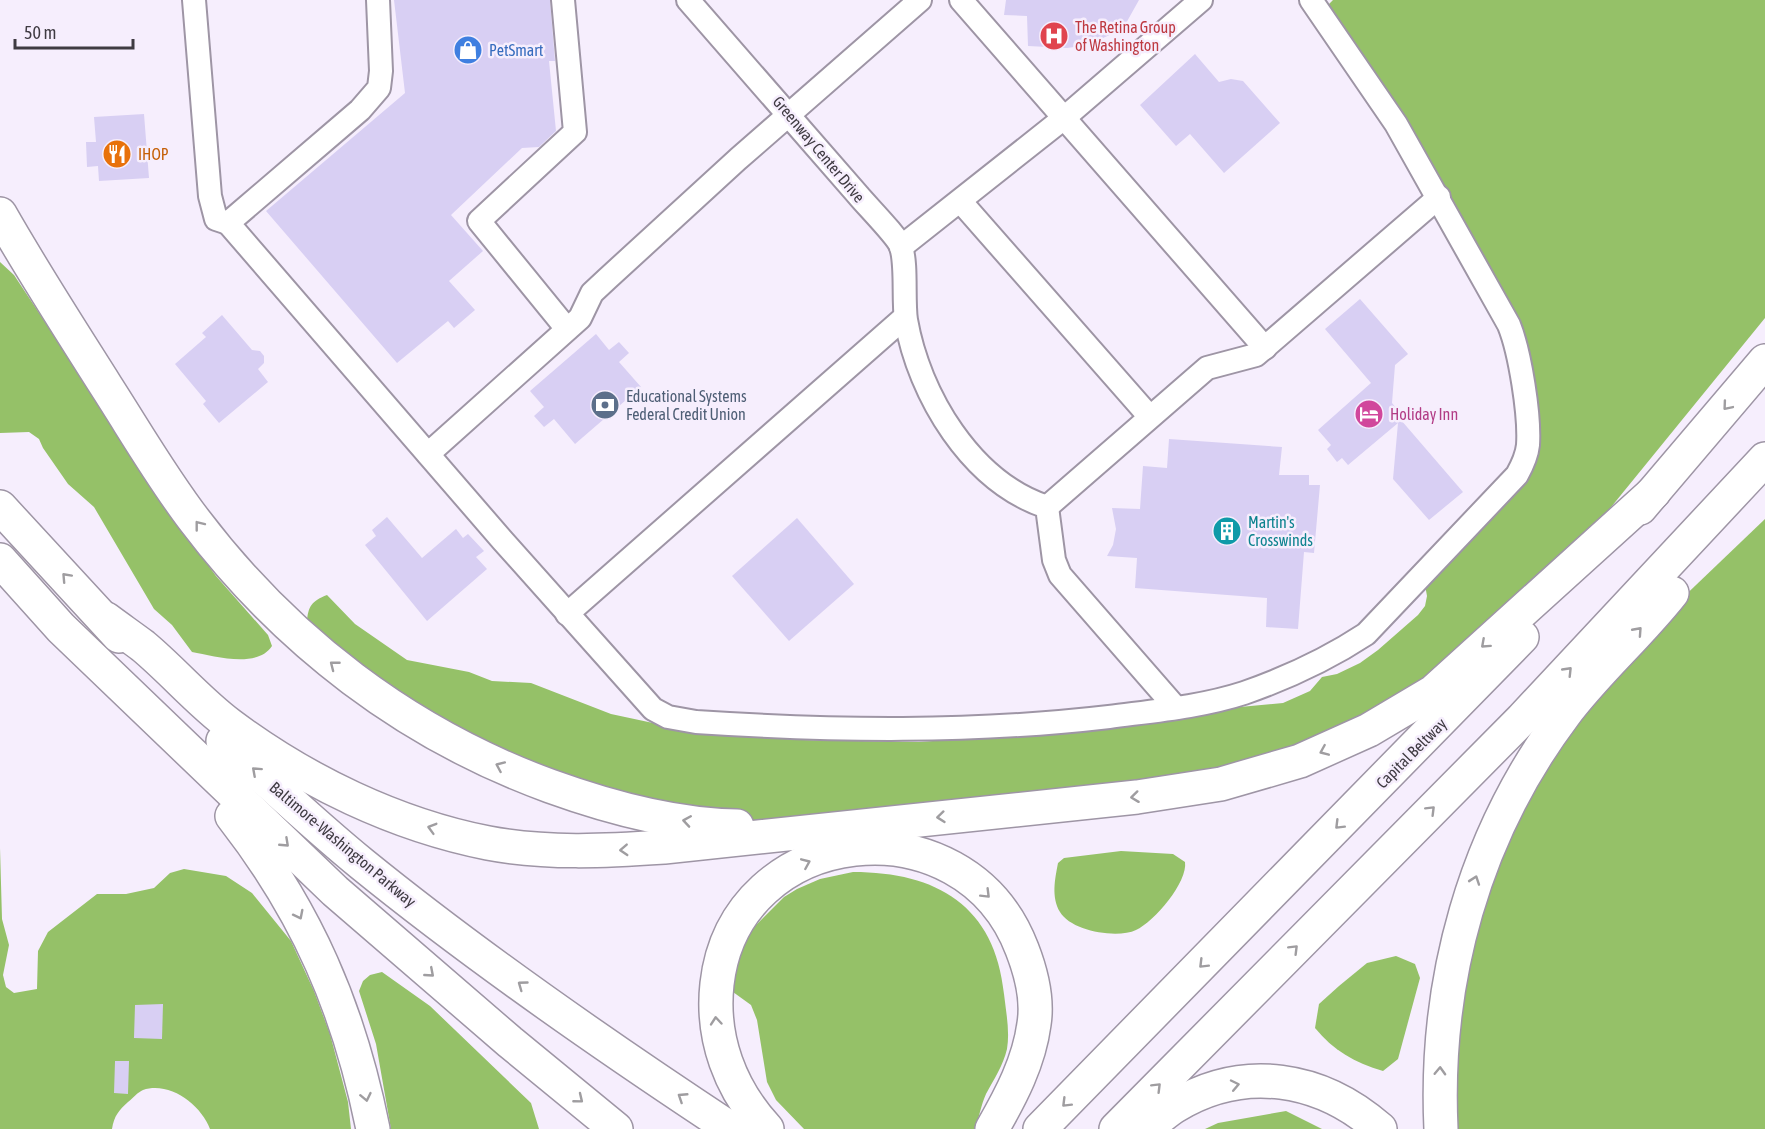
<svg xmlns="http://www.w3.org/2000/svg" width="1765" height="1129" viewBox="0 0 1765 1129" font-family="'Asap Condensed',sans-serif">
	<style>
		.forest { fill: #95c168 }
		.building { fill: #d8cff3 }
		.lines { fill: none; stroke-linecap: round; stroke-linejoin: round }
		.minor-casing { stroke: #9e95a5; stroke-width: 26 }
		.highway-casing { stroke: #9e95a5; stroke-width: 36 }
		.minor { stroke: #fff; stroke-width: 22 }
		.highway { stroke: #fff; stroke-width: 33 }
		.oneway { stroke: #9f9da0 }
		.labels { text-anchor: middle; stroke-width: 5; stroke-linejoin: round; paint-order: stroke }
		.health-label { font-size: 16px; fill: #be3a42; stroke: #f6eefd; text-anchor: start }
		.shop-label { font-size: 16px; fill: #366cbe; stroke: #f6eefd; text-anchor: start }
		.street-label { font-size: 16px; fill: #3f3b42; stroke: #f6eefd }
		.food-label { font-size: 16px; fill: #c56008; stroke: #f6eefd; text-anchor: start }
		.service-label { font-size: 16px; fill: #4e5e75; stroke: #f6eefd; text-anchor: start }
		.hotel-label { font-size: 16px; fill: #b23c85; stroke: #f6eefd; text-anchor: start }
		.culture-label { font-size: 16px; fill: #0d838f; stroke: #f6eefd; text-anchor: start }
	</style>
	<rect width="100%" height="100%" fill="#f6eefd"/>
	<g class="forest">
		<path d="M1333,0h432v318l-219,269 -113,105 -174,82 -537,52 -250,-73 -165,-131c1,-16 5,-21 20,-27l28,29 52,36 62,12 23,9 39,2 80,31 84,18 41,4 66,4 117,2 208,-15 68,-10 45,-10 43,-4 27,-12 12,-14 15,-3 23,-11 18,-13 40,-35 7,-9 2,-10 -4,-22 94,-99v-125l-190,-344z"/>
		<path d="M0,262l14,13 166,251 36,50 52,59 4,11c-15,23 -58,10 -80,6l-20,-27 -18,-16 -60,-102 -26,-23 -25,-36 -4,-9 -10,-7 -29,1z"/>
		<path d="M1765,519v610h-309l-1,-78 24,-142 69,-154 125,-148z"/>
		<path d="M0,848l2,71 7,26 -6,30 3,12 8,6 23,-4 1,-38 10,-19 49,-38h29l28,-6 16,-15 14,-4 42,7 26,17 39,48 23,50 16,43 18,68 3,27h-141c-9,-24 -40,-48 -67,-39 -5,2 -10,8 -15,12 -9,8 -14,14 -16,27h-112z"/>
		<path d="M1121,851l52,3 12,8c3,20 -31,60 -49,68 -19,9 -65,1 -76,-18 -9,-15 -5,-33 -2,-49l6,-5z"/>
		<path d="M853,872c84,0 142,34 151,122 2,18 6,37 3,55 -4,17 -13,30 -21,45 -5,11 -7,24 -11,35h-171l-28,-29 -9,-18 -10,-62 -6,-15 -18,-13 1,-29 19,-35 31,-31 13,-8 23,-10z"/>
		<path d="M1396,956l19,8 5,14 -22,81 -15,12c-28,-8 -50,-21 -68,-43l4,-24 20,-18 28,-23z"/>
		<path d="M382,972l48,34 101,97 8,26h-148l-15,-85 -17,-53 4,-10 7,-6z"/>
		<path d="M1286,1111l36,18h-117l13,-6z"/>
	</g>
	<g class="building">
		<path d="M394,0h156l5,61h-6l7,70 -17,16 -17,1 -71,67 32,36 -34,30 26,29 -21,18 -6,-7 -51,42 -131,-152 139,-118z"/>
		<path d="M1006,0h133l-14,25 -9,7 -28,13 -21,3 -39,-2 -1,-30 -23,-1z"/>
		<path d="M1195,54l24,28 12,-3 12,2 37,42 -56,50 -34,-39 -14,12 -36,-41z"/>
		<path d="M144,114l5,64 -50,3 -1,-15 -11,1 -1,-25h10l-2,-25z"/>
		<path d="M1360,299l48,55 -13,11 -3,38 12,15 -3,2 62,72 -34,28 -36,-41 5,-56 -50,42 -6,-7 -5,4 -10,-13 4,-4 -13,-15 53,-47 -46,-54z"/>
		<path d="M222,315l30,35 8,1 4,5v7l-6,6 10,13 -49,41 -16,-19 3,-3 -31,-37 31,-27 -4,-4z"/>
		<path d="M596,334l13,16 10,-8 10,11 -10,9 22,25 -66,57 -21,-25 -10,8 -10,-11 10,-9 -14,-16z"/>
		<path d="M1169,439l113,8 -3,28h30v10h11l-6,68 -10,-1 -6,77 -32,-2 1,-29 -132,-10 2,-30 -30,-2 6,-11 3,-16 -4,-21 28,1 3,-43 24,2z"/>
		<path d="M387,517l35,41 34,-29 7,9 5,-4 16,17 -8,6 11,12 -60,52 -62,-76 11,-9 -4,-6z"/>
		<path d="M797,518l57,66 -65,57 -57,-65z"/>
		<path d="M163,1004l-1,35 -28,-1 1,-33z"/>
		<path d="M115,1061h14l-1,33 -14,-1z"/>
	</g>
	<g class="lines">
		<g class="minor-casing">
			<g id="minor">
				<path d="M194,0l16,196 6,23 12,4"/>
				<path d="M378,0l3,71 -2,17 -19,22 -132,113 275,318 150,168 15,8 28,5c138,9 276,11 413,-5 45,-6 92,-10 135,-24 43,-15 84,-34 122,-59l151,-159c5,-9 10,-20 11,-30 2,-30 -8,-93 -19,-120l-113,-201 -85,-124"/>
				<path d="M563,0l12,132 -96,89 88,108"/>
				<path d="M688,0c57,65 114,130 170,195 9,11 40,42 43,52 6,17 2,53 5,73 13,75 65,162 141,187l7,53 6,15 116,133"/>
				<path d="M961,0l304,348"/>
				<path d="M961,202l188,214"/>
				<path d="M901,247l163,-129 137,-118"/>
				<path d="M428,454l152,-136 12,-25 15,-14 131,-120 182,-159"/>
				<path d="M1047,507l160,-139 49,-13 183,-158"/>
				<path d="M567,614l338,-297"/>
			</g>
		</g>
		<g class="highway-casing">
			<g id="highway">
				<path d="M0,214c33,58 70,115 106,172 29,45 56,92 89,135 91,120 212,213 355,265 58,21 124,39 187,40"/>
				<path d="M0,507l119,129"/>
				<path d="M1640,508l125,-147"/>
				<path d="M0,560l61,68 274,263 175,151 106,87"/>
				<path d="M106,619c12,9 25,18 37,27 30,25 56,56 87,79 75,56 166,100 258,118 58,11 118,8 176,4l473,-50 84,-13 79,-23 69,-31 64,-38 221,-200"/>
				<path d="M223,741c46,41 91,84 139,123 117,95 243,182 369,265"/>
				<path d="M232,816c75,96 117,193 141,313"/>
				<path d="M767,1129c-37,-40 -56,-91 -50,-145 18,-161 247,-187 305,-35 9,23 16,50 12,75 -5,38 -23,72 -42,105"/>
				<path d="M1040,1129l482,-492"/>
				<path d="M1116,1129l406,-410 243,-260"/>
				<path d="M1146,1129c10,-8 19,-17 29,-23 69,-42 146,-29 205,23"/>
				<path d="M1441,1129c-7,-148 33,-294 123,-414 32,-43 74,-79 108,-122"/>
			</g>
		</g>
		<use href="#minor" class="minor"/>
		<use href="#highway" class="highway"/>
	</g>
	<defs><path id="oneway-chevron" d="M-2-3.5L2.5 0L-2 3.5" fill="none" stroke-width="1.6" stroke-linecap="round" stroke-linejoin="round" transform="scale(1.5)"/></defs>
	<g class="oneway">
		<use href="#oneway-chevron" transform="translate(1727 406) rotate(130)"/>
		<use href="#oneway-chevron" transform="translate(199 525) rotate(-128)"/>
		<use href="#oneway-chevron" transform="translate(66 577) rotate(-133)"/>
		<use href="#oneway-chevron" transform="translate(1638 631) rotate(-48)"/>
		<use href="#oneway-chevron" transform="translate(1485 644) rotate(138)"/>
		<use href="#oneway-chevron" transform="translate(334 665) rotate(-142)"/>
		<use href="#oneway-chevron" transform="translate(1568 671) rotate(-46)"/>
		<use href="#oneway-chevron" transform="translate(1324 751) rotate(157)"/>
		<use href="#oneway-chevron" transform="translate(500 766) rotate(-156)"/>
		<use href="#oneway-chevron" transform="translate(256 771) rotate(-138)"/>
		<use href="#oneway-chevron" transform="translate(1135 797) rotate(173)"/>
		<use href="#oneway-chevron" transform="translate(1431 810) rotate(-45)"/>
		<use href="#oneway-chevron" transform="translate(941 817) rotate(174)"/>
		<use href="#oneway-chevron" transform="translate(687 821) rotate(-171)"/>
		<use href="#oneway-chevron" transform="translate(1339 825) rotate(135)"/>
		<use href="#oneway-chevron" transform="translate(432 828) rotate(-164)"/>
		<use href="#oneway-chevron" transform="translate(285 843) rotate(43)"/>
		<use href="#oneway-chevron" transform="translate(624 850) rotate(177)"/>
		<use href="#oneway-chevron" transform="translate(806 863) rotate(-23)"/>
		<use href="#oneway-chevron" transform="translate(1475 880) rotate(-71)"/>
		<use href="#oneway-chevron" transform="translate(986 894) rotate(45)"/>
		<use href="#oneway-chevron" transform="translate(299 915) rotate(63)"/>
		<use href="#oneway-chevron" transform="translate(1294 949) rotate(-45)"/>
		<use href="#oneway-chevron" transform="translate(1203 964) rotate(135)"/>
		<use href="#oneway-chevron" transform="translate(430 973) rotate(41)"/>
		<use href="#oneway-chevron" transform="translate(522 985) rotate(-144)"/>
		<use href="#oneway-chevron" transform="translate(716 1021) rotate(-95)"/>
		<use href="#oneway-chevron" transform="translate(1440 1071) rotate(-88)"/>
		<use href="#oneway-chevron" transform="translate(1235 1085) rotate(-12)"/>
		<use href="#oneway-chevron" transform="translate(1157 1087) rotate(-45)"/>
		<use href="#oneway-chevron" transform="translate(366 1097) rotate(78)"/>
		<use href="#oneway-chevron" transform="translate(682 1097) rotate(-147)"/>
		<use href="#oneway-chevron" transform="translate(579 1099) rotate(39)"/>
		<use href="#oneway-chevron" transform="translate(1066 1103) rotate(135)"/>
	</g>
	<defs>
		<g id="hospital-disc" transform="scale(1.5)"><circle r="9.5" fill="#e0444e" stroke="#f6eefd"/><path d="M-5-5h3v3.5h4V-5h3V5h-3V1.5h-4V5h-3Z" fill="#fff"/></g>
		<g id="shop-disc" transform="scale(1.5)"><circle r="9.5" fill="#3f7fe0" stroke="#f6eefd"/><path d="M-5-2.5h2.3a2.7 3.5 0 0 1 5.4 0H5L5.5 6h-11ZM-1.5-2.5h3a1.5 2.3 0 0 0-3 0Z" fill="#fff"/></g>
		<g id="restaurant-disc" transform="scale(1.5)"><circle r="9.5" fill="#e8710a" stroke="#f6eefd"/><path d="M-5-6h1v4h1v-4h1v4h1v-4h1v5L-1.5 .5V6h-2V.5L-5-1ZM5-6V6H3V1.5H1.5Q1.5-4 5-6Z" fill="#fff"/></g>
		<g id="bank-disc" transform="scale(1.5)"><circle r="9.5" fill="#5c6f8a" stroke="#f6eefd"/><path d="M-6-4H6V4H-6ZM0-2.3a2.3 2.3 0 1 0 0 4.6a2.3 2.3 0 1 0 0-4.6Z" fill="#fff"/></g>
		<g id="hotel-disc" transform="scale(1.5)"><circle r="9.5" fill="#d1479c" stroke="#f6eefd"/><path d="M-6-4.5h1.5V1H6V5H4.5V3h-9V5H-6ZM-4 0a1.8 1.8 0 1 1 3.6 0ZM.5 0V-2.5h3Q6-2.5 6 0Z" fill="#fff"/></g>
		<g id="building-disc" transform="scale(1.5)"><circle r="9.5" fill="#0f9aa8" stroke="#f6eefd"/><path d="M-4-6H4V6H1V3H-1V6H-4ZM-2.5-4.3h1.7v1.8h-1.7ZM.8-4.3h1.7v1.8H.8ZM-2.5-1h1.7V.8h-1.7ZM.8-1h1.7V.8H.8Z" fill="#fff"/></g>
	</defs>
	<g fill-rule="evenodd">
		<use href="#hospital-disc" x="1054" y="36"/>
		<use href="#shop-disc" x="468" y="50"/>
		<use href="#restaurant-disc" x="117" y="154"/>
		<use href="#bank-disc" x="605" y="405"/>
		<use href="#hotel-disc" x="1369" y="414"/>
		<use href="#building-disc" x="1227" y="531"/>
	</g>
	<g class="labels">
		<g class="health-label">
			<text x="1075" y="33">The Retina Group<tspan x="1075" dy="18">of Washington</tspan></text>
		</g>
		<g class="shop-label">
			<text x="489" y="56">PetSmart</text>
		</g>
		<g class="street-label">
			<text transform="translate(819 149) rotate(50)" y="6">Greenway Center Drive</text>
			<text transform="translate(1411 753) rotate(-45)" y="6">Capital Beltway</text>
			<text transform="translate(343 844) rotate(40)" y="6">Baltimore-Washington Parkway</text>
		</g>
		<g class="food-label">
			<text x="138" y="160">IHOP</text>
		</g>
		<g class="service-label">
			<text x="626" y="402">Educational Systems<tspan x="626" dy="18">Federal Credit Union</tspan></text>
		</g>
		<g class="hotel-label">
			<text x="1390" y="420">Holiday Inn</text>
		</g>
		<g class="culture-label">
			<text x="1248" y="528">Martin's<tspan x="1248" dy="18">Crosswinds</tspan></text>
		</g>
	</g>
	<path d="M15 39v9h118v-9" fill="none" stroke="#3f3b42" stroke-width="3"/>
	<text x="24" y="39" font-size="18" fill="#3f3b42" stroke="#f6eefd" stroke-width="4.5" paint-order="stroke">50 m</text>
</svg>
